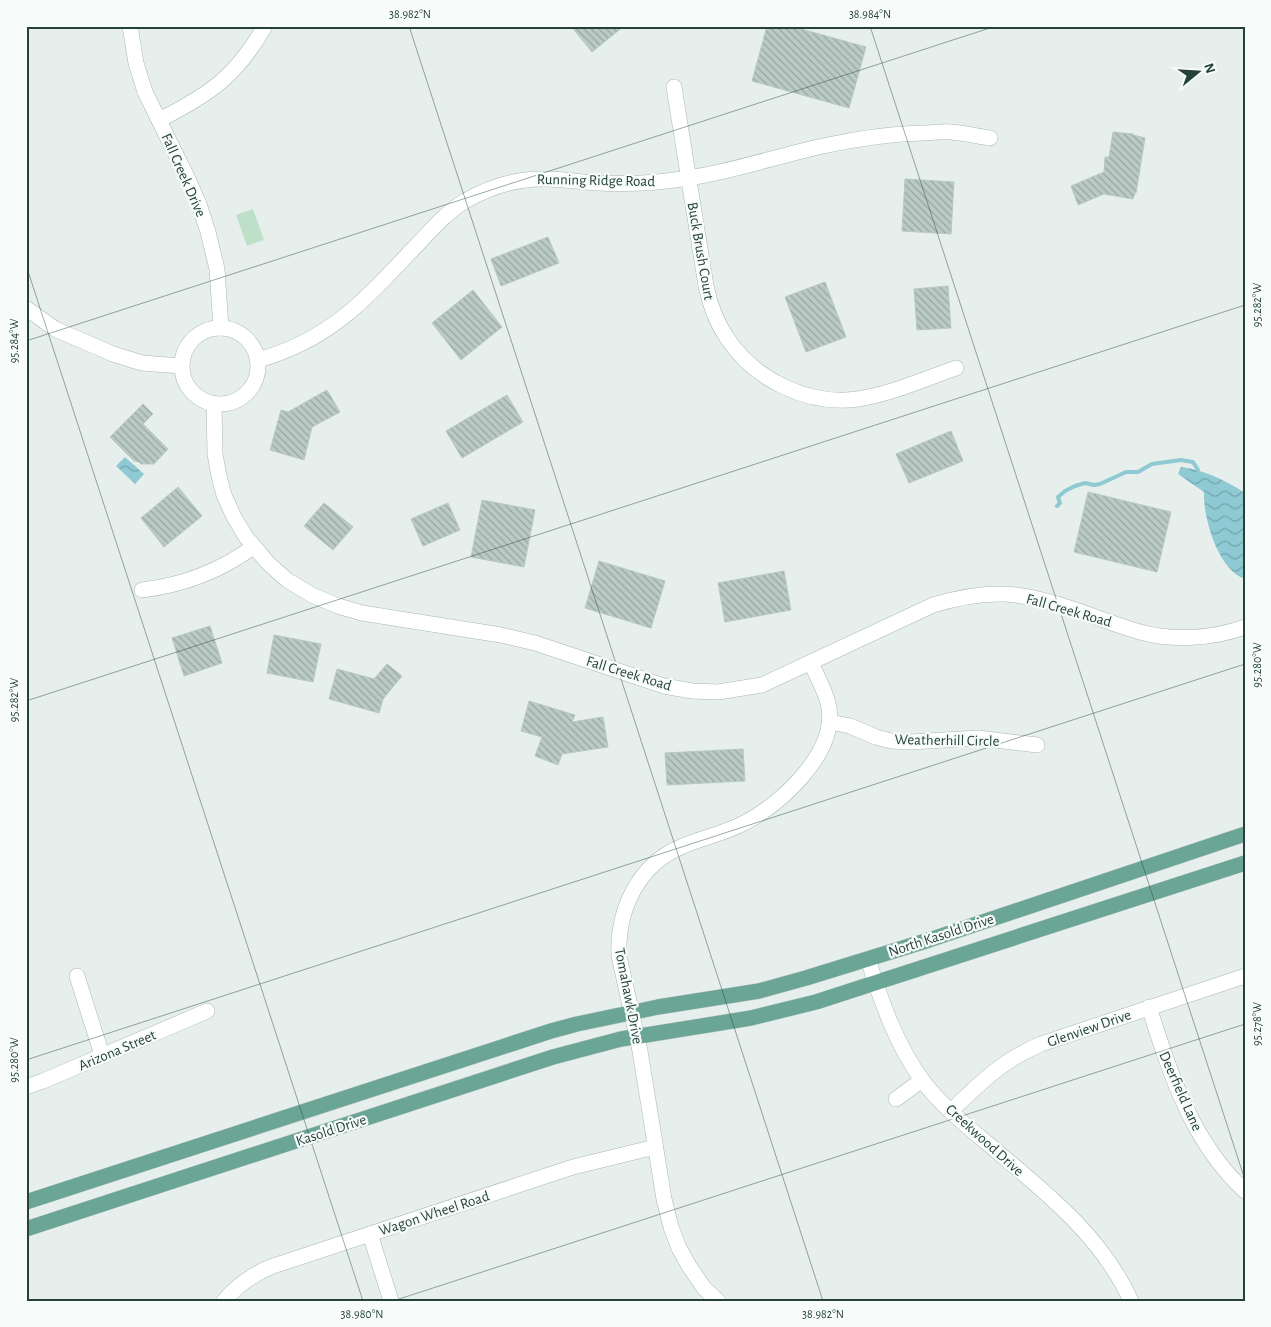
<svg xmlns="http://www.w3.org/2000/svg" width="1271" height="1327" viewBox="0 0 1271 1327" font-family="'Alegreya Sans',sans-serif">
	<style>
		.green { fill: #bfe0c8 }
		.water { fill: url(#water-waves) }
		.lines { fill: none; stroke-linecap: round; stroke-linejoin: round }
		.stream { stroke: #8ec9d4; stroke-width: 4 }
		.building { fill: url(#building-back-hatch); stroke: #b8c9c2 }
		.minor-casing { stroke: #a8b8b2; stroke-width: 16 }
		.major-casing { stroke: #c2cac8; stroke-width: 16 }
		.minor { stroke: #fff; stroke-width: 15 }
		.major { stroke: #6aa596; stroke-width: 15 }
		.ticks { fill: none; stroke: #24423a; stroke-width: 1; stroke-opacity: 0.45 }
		.labels { text-anchor: middle; stroke-width: 4.5; stroke-linejoin: round; paint-order: stroke }
		.street-label { font-size: 15px; fill: #24423a; stroke: #f7fbf9 }
		.neatline { fill: none; stroke: #24423a; stroke-width: 2 }
		.ticks-label { font-size: 12px; text-anchor: middle; fill: #24423a }
	</style>
	<defs>
		<pattern id="water-waves" width="16" height="10" patternUnits="userSpaceOnUse" patternTransform="scale(1.25)"><rect width="16" height="10" fill="#8ec9d4"/><path d="M0 5q4-4 8 0t8 0" fill="none" stroke="#74a5ad"/></pattern>
		<pattern id="building-back-hatch" width="6" height="6" patternUnits="userSpaceOnUse" patternTransform="scale(1.25)"><rect width="6" height="6" fill="#bbcac4"/><path d="M-1 5l2 2M0 0l6 6M5-1l2 2" fill="none" stroke="#98a6a0"/></pattern>
	</defs>
	<rect width="100%" height="100%" fill="#e6efeb"/>
	<path class="green" d="M253,209l11,31 -17,6 -11,-31z"/>
	<g class="water">
		<path d="M125,457l19,17 -9,10 -19,-18z"/>
		<path d="M1181,467c21,2 46,14 64,26v86c-27,-9 -42,-61 -41,-87l-26,-18z"/>
	</g>
	<g class="lines">
		<path class="stream" d="M1057,506l3,-3 -2,-6 7,-6 10,-5 10,-3 9,2 6,-1 26,-12h12l14,-8 29,-4 12,2 5,8"/>
	</g>
	<g class="building">
		<path d="M571,26h53l-32,26z"/>
		<path d="M767,26h23l76,21 -17,61 -97,-27z"/>
		<path d="M1113,132l20,2v1l12,3 -9,55h-1l-2,6 -29,-5 -26,11 -7,-19 33,-14 1,-15h4z"/>
		<path d="M905,179l49,3 -3,52 -49,-3z"/>
		<path d="M548,237l11,26 -58,23 -10,-27z"/>
		<path d="M825,282l21,55 -40,15 -21,-55z"/>
		<path d="M948,286l3,42 -34,2 -3,-41z"/>
		<path d="M473,290l29,37 -41,33 -29,-37z"/>
		<path d="M327,390l13,22 -28,15 -8,33 -34,-10 11,-40 7,2z"/>
		<path d="M507,395l16,27 -61,36 -16,-27z"/>
		<path d="M143,404l10,10 -10,10 25,25 -14,15h-13l-2,-2 -5,-1 -24,-24z"/>
		<path d="M951,431l12,30 -54,22 -13,-29z"/>
		<path d="M178,487l24,29 -38,31 -23,-29z"/>
		<path d="M1088,492l83,20 -14,60 -83,-20z"/>
		<path d="M482,500l53,10 -11,57 -53,-10z"/>
		<path d="M324,503l29,24 -20,23 -29,-24z"/>
		<path d="M448,503l12,27 -37,16 -12,-27z"/>
		<path d="M599,561l66,20 -14,47 -66,-20z"/>
		<path d="M784,571l7,39 -66,12 -7,-39z"/>
		<path d="M210,626l12,37 -38,13 -12,-38z"/>
		<path d="M274,635l47,9 -8,38 -46,-9z"/>
		<path d="M387,664l15,12 -19,23 -4,14 -50,-14 8,-30 37,10z"/>
		<path d="M529,701l46,14 -3,7 31,-5 5,30 -46,7 -4,11 -23,-9 7,-19 -21,-6z"/>
		<path d="M743,749l2,32 -78,4 -2,-32z"/>
	</g>
	<g class="lines">
		<g class="minor-casing">
			<g id="minor">
				<path d="M130,26l6,37 9,29 42,85 12,27 9,28 9,37 4,59"/>
				<path d="M674,87l32,199c4,19 10,36 21,52 28,42 81,68 131,61 34,-5 66,-20 98,-31"/>
				<path d="M159,120c51,-26 77,-43 106,-94"/>
				<path d="M26,308l29,21 58,25 29,9 39,3"/>
				<circle cx="220" cy="366" r="38"/>
				<path d="M258,360c71,-20 105,-58 154,-110 17,-17 33,-37 53,-49 25,-14 52,-23 81,-22 17,0 34,3 52,4 25,1 51,1 76,-3 51,-6 99,-23 149,-34 32,-7 66,-12 99,-13 10,0 19,-2 29,-1 13,1 26,4 39,6"/>
				<path d="M214,404l1,50 4,22 5,19 10,22 12,20 22,26 19,17 25,15 26,11 24,7 139,22 34,8 129,43 28,5 26,1 44,-7 171,-80c23,-7 47,-12 71,-11 48,3 91,25 136,38 33,9 72,7 105,-5"/>
				<path d="M142,590c42,-5 77,-18 111,-43"/>
				<path d="M830,722l20,4 26,11 15,4 19,1 68,-4 59,7"/>
				<path d="M868,959c13,42 28,85 54,121 17,23 42,44 65,63 54,46 114,91 144,158"/>
				<path d="M77,976l25,79"/>
				<path d="M1149,1007c21,66 43,136 96,184"/>
				<path d="M26,1087l17,-6 164,-70"/>
				<path d="M896,1099l26,-19"/>
				<path d="M951,1111c30,-29 52,-51 90,-67l204,-68"/>
				<path d="M370,1234l21,67"/>
				<path d="M224,1301c14,-17 29,-27 49,-35l300,-99 82,-20"/>
				<path d="M718,1301l-14,-13 -15,-22 -10,-18 -8,-21 -7,-28 -24,-148 -21,-95c-2,-46 19,-92 64,-110 21,-9 43,-13 63,-24 36,-19 90,-69 83,-114 -2,-15 -12,-31 -18,-45"/>
			</g>
		</g>
		<g class="major-casing">
			<g id="major">
				<path d="M26,1202l525,-171 26,-7 81,-17 101,-16 47,-13 123,-38 316,-106"/>
				<path d="M26,1229l527,-172 68,-18 130,-21 65,-16 429,-139"/>
			</g>
		</g>
		<use href="#minor" class="minor"/>
		<use href="#major" class="major"/>
	</g>
	<path class="ticks" d="M409,26l414,1275M870,26l375,1154M26,265l337,1036M26,341l970,-315M26,701l1219,-396M26,1060l1219,-396M393,1301l852,-277"/>
	<g class="labels">
		<g class="street-label">
			<text transform="translate(184 175) rotate(66)" y="5">Fall Creek Drive</text>
			<text transform="translate(596 180) rotate(1)" y="5">Running Ridge Road</text>
			<text transform="translate(701 251) rotate(80)" y="5">Buck Brush Court</text>
			<text transform="translate(1069 610) rotate(16)" y="5">Fall Creek Road</text>
			<text transform="translate(629 673) rotate(17)" y="5">Fall Creek Road</text>
			<text transform="translate(947 740) rotate(1)" y="5">Weatherhill Circle</text>
			<text transform="translate(941 935) rotate(-18)" y="5">North Kasold Drive</text>
			<text transform="translate(629 996) rotate(79)" y="5">Tomahawk Drive</text>
			<text transform="translate(1089 1028) rotate(-19)" y="5">Glenview Drive</text>
			<text transform="translate(117 1050) rotate(-23)" y="5">Arizona Street</text>
			<text transform="translate(1181 1091) rotate(66)" y="5">Deerfield Lane</text>
			<text transform="translate(331 1130) rotate(-18)" y="5">Kasold Drive</text>
			<text transform="translate(985 1140) rotate(42)" y="5">Creekwood Drive</text>
			<text transform="translate(434 1213) rotate(-18)" y="5">Wagon Wheel Road</text>
		</g>
	</g>
	<rect width="1271" height="1327" fill="none" stroke="#f7fbf9" stroke-width="55"/>
	<g transform="translate(1198 72) rotate(72)" stroke="#f7fbf9" stroke-width="4" paint-order="stroke">
	<path d="M0-4L9 19L0 12L-9 19Z" fill="#24423a"/>
	<text y="-8" font-size="14" font-weight="bold" text-anchor="middle" fill="#24423a">N</text>
	</g>
	<rect x="28" y="28" width="1216" height="1272" class="neatline"/>
	<g class="ticks-label">
		<text x="410" y="18">38.982°N</text>
		<text x="870" y="18">38.984°N</text>
		<text transform="translate(1257 305) rotate(-90)" y="4">95.282°W</text>
		<text transform="translate(14 341) rotate(-90)" y="4">95.284°W</text>
		<text transform="translate(1257 665) rotate(-90)" y="4">95.280°W</text>
		<text transform="translate(14 700) rotate(-90)" y="4">95.282°W</text>
		<text transform="translate(1257 1024) rotate(-90)" y="4">95.278°W</text>
		<text transform="translate(14 1060) rotate(-90)" y="4">95.280°W</text>
		<text x="362" y="1318">38.980°N</text>
		<text x="823" y="1318">38.982°N</text>
	</g>
</svg>
